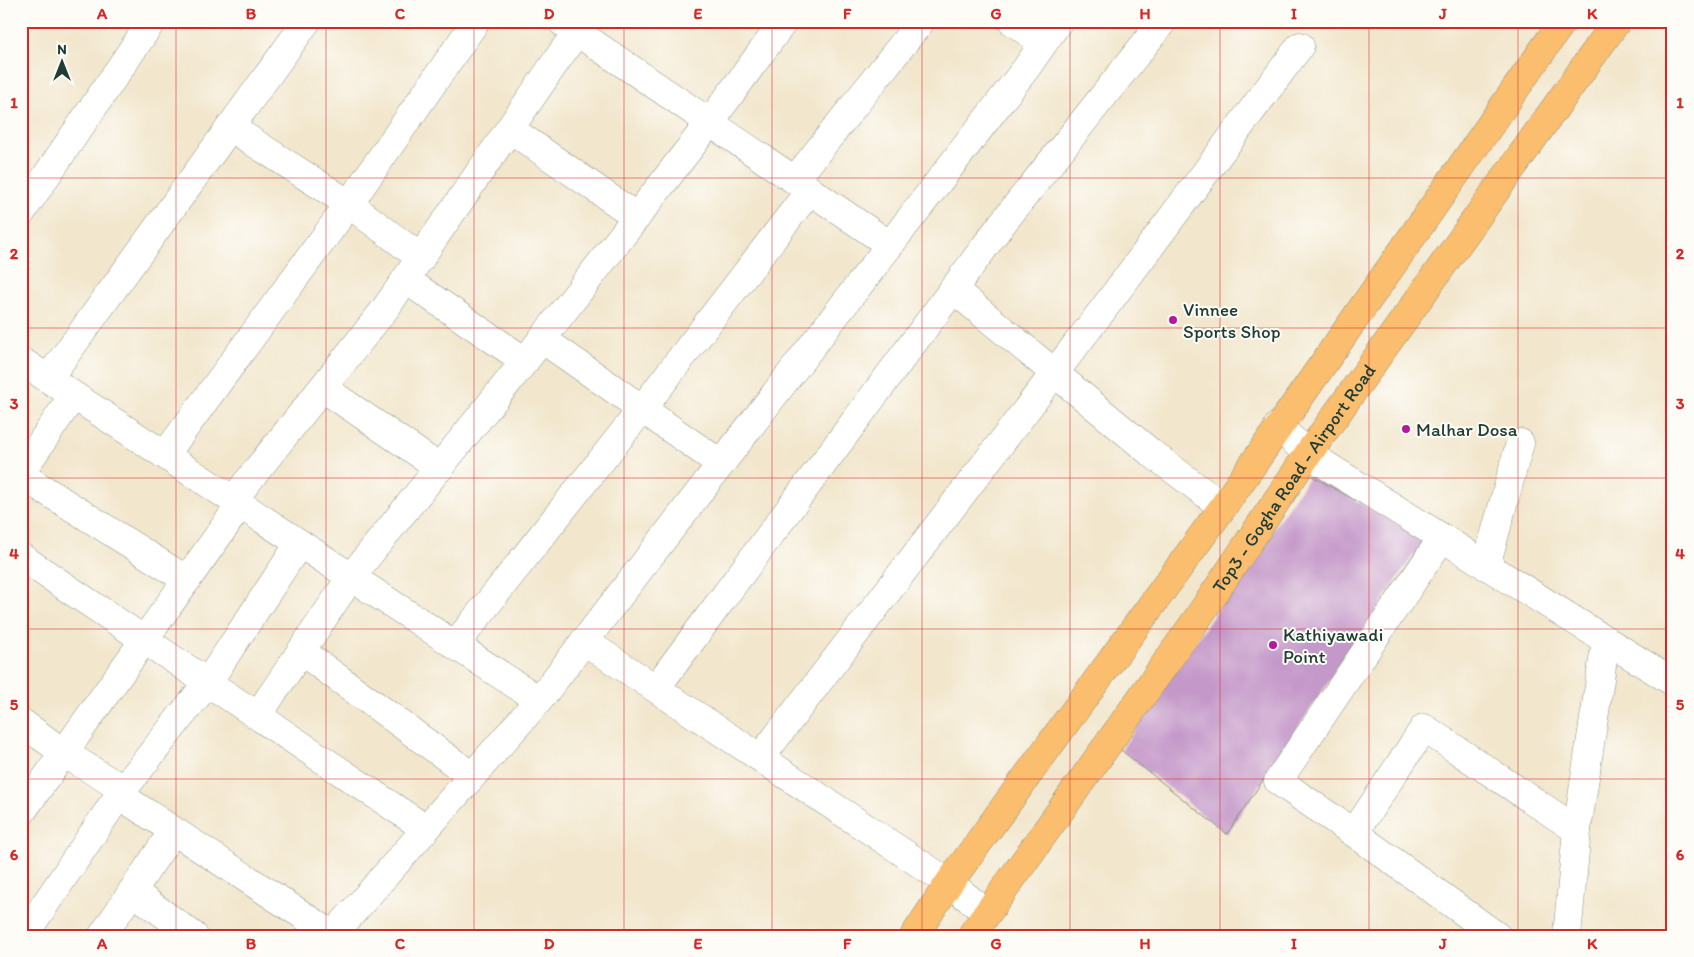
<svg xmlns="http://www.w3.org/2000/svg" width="1694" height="957" viewBox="0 0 1694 957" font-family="Itim,sans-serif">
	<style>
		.building { fill: #c498c9 }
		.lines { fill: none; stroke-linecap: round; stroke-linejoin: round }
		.minor-casing { stroke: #889280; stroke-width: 29 }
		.major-casing { stroke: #889280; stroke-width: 29 }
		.minor { stroke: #fff; stroke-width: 28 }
		.major { stroke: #fbbd6e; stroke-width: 28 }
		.grid { fill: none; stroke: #d62828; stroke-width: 1; stroke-opacity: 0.55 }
		.poi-dot { fill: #b5179e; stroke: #fdfcf7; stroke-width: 2 }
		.labels { text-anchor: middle; stroke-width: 4; stroke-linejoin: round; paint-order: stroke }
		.poi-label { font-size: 19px; fill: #1f3d34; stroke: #fdfcf7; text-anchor: start }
		.street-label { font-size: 19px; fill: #1f3d34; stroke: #fdfcf7 }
		.neatline { fill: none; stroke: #d62828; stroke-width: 2 }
		.grid-label { font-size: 16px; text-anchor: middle; font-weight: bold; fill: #d62828 }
	</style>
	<rect width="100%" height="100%" fill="#fdfcf7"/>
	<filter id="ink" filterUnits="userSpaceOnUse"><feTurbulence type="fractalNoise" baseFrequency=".02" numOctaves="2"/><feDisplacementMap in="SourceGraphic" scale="10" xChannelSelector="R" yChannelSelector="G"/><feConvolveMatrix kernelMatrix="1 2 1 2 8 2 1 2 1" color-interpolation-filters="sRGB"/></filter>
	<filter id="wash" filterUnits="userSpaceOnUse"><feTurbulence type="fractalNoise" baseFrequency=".0096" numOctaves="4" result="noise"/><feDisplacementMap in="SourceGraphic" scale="20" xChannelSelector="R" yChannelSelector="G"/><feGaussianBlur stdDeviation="1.12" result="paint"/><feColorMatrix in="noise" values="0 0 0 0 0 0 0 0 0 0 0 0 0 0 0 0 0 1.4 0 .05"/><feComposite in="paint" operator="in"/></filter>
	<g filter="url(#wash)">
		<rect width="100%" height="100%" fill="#f2e6cc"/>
		<g id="blocks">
			<path class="building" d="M1310,475l114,64 -197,295 -106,-84z"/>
		</g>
	</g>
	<g filter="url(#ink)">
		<use href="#blocks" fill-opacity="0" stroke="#889280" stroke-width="1"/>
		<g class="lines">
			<g class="minor-casing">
				<g id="minor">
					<path d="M1012,21l31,22"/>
					<path d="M562,22l328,223"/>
					<path d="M230,127l119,77 72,54"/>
					<path d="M510,129l127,88"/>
					<path d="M795,180l126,-159"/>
					<path d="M21,213l131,-192"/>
					<path d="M406,280l119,81"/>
					<path d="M953,289l197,163 73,55"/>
					<path d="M542,339l179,125"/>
					<path d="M21,361l518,339 488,-633 32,-46"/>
					<path d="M48,379l259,-358"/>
					<path d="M323,388l117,80"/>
					<path d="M1278,426l30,28 365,228"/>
					<path d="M165,455l184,-251 127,-183"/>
					<path d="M21,472l52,-76"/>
					<path d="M21,475l166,105"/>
					<path d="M233,500l152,-191 199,-288"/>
					<path d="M21,557l405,272"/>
					<path d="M1486,566l34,-123"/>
					<path d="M584,641l365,242 38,30"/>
					<path d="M455,645l187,-236 168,-219"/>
					<path d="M301,651l171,125"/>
					<path d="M656,688l345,-463 162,-204"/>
					<path d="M258,715l93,-138 174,-216 185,-239 74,-101"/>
					<path d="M21,722l43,31 60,37"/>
					<path d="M761,757l347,-454 192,-257"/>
					<path d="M119,795l214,140"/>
					<path d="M21,813l219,-308"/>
					<path d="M1354,833l-76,-52 164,-243"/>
					<path d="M132,891l62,45"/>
					<path d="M25,934l94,-139 89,-113 91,-138"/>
					<path d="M102,936l71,-105"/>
					<path d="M332,936l207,-236"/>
					<path d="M1497,936l-143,-103 70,-105 153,102"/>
					<path d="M1567,936l10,-106 29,-190"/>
				</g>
			</g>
			<g class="major-casing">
				<g id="major">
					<path d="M914,936l35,-53 274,-376 340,-486"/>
					<path id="s1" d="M971,936l224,-314 113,-168 309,-433"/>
				</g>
			</g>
			<use href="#minor" class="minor"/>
			<use href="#major" class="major"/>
		</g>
	</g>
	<path class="grid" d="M176,21v915M326,21v915M474,21v915M624,21v915M772,21v915M922,21v915M1070,21v915M1220,21v915M1369,21v915M1518,21v915M21,178h1652M21,328h1652M21,478h1652M21,629h1652M21,779h1652"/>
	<g class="poi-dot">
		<circle cx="1173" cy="320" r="5"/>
		<circle cx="1406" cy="429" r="5"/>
		<circle cx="1273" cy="645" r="5"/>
	</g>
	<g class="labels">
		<g class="poi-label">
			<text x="1183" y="316">Vinnee<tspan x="1183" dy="22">Sports Shop</tspan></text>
			<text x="1416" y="436">Malhar Dosa</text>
			<text x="1283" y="641">Kathiyawadi<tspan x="1283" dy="22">Point</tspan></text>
		</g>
		<g class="street-label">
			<text dy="7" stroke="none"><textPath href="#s1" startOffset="560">Top3 - Gogha Road - Airport Road</textPath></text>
		</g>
	</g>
	<rect width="1694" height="957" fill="none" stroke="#fdfcf7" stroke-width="55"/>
	<g transform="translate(62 62)" stroke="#fdfcf7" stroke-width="4" paint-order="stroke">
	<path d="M0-4L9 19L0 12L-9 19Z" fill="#1f3d34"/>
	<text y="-8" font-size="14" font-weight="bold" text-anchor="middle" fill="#1f3d34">N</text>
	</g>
	<rect x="28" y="28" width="1638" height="902" class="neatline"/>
	<g class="grid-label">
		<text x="102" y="19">A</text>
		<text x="251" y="19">B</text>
		<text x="400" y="19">C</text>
		<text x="549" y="19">D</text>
		<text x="698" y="19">E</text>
		<text x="847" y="19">F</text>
		<text x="996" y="19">G</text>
		<text x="1145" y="19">H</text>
		<text x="1294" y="19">I</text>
		<text x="1443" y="19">J</text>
		<text x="1592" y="19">K</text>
		<text x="14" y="108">1</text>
		<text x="1680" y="108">1</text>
		<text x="14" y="259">2</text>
		<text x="1680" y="259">2</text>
		<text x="14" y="409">3</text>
		<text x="1680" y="409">3</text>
		<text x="14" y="559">4</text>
		<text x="1680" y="559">4</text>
		<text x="14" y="710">5</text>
		<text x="1680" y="710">5</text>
		<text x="14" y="860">6</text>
		<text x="1680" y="860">6</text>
		<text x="102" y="949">A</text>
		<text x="251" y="949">B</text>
		<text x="400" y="949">C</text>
		<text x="549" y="949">D</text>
		<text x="698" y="949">E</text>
		<text x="847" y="949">F</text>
		<text x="996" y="949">G</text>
		<text x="1145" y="949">H</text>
		<text x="1294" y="949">I</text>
		<text x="1443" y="949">J</text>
		<text x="1592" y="949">K</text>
	</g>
</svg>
